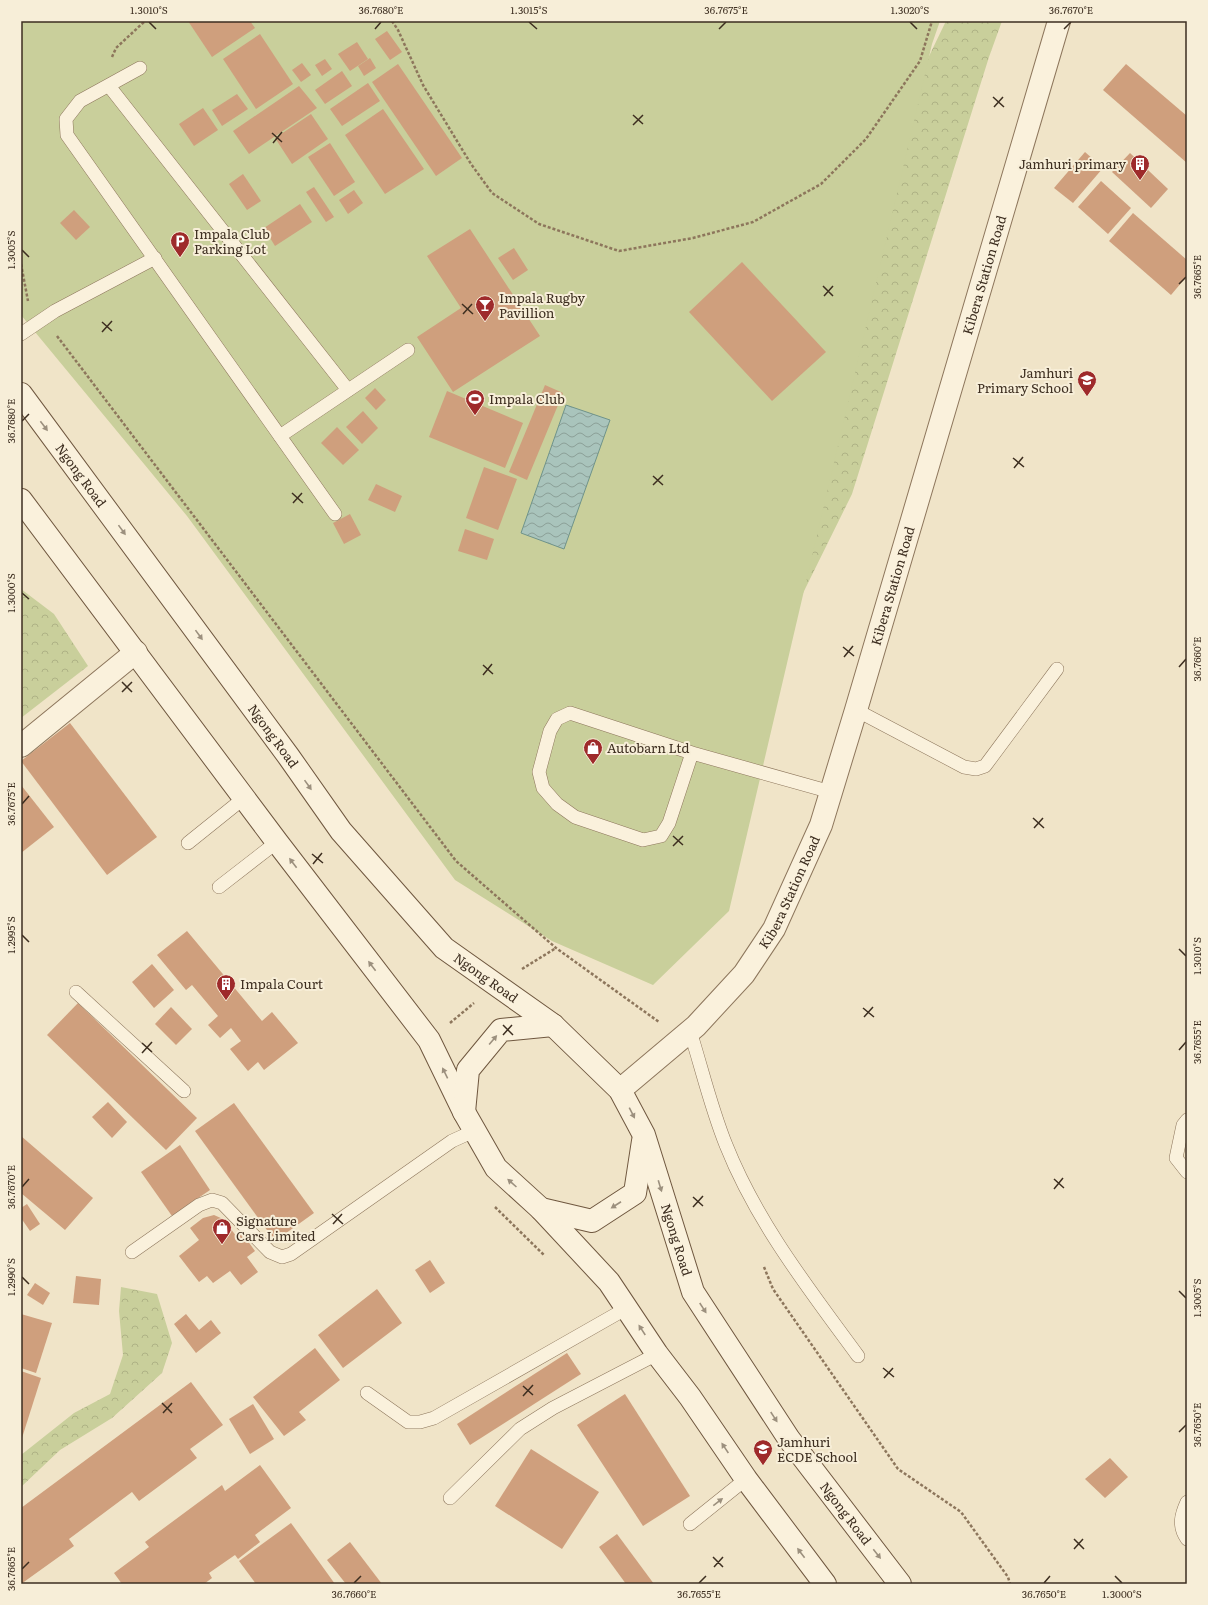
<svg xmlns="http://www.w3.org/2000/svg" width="1208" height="1605" viewBox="0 0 1208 1605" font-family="Literata,serif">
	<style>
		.forest { fill: url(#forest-crowns) }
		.garden { fill: #c9cf9b }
		.water { fill: url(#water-waves); stroke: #6f938a }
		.building { fill: #cf9f7d }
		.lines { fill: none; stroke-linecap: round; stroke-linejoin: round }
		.lane-casing { stroke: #8d765c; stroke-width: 14 }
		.street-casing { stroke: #8d765c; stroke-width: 24 }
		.secondary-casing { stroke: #6f573f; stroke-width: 24 }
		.path { stroke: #8d765c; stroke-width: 2.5; stroke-dasharray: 3 2; stroke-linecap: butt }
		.lane { stroke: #faf1dc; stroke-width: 13 }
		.street { stroke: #faf1dc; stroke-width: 22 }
		.secondary { stroke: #faf1dc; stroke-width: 22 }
		.oneway { fill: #9c907e }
		.ticks { fill: none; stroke: #3d2e20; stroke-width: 1.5 }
		.labels { text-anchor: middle; stroke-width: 4; stroke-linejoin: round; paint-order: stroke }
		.poi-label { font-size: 13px; fill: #3d2e20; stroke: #f7eed8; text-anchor: start }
		.street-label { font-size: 13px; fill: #3d2e20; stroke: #f7eed8 }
		.neatline { fill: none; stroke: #3d2e20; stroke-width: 1.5 }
		.ticks-label { font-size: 10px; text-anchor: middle; fill: #3d2e20 }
	</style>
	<defs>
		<pattern id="forest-crowns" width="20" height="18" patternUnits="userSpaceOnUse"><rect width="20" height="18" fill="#c9cf9b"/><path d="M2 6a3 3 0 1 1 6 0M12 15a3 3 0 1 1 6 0" fill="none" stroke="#aeb285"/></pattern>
		<pattern id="water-waves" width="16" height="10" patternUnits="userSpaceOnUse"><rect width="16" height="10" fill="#a9c4bc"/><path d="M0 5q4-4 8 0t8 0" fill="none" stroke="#8ba098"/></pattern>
	</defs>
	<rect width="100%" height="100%" fill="#f0e4c8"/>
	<g class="forest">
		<path d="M946,21h56l-13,36 -137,437 -89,180 124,-531z"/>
		<path d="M21,589l33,25 34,52 -67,52z"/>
		<path d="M121,1287l36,7 15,49 -10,30 -50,45 -52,32 -39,37v-32l53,-42 36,-19 13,-39 -4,-44z"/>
	</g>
	<path class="garden" d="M21,21h919l-8,23 -203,867 -76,74 -101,-44 -97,-61 -268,-364 -166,-201z"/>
	<path class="water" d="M566,405l44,15 -46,129 -43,-16z"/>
	<g class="building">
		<path d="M188,21h62l5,7 -43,29z"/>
		<path d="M387,31l15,21 -12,8 -15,-21z"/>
		<path d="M260,34l33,50 -37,25 -33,-50z"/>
		<path d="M357,42l11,17 -18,12 -12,-17z"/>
		<path d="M370,58l6,10 -12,8 -6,-10z"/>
		<path d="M325,59l7,10 -10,7 -7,-11z"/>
		<path d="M302,63l9,12 -10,7 -9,-12z"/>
		<path d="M398,64l64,94 -26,18 -64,-94z"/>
		<path d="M1126,64l61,52v47l-84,-73z"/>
		<path d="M342,71l10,15 -27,18 -10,-14z"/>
		<path d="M368,83l12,18 -38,25 -12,-17z"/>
		<path d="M299,86l18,22 -68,46 -16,-23z"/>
		<path d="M237,94l11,15 -26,17 -10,-16z"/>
		<path d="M203,108l15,22 -24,16 -15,-22z"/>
		<path d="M383,109l41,60 -39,25 -40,-59z"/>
		<path d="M311,114l17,25 -36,25 -17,-26z"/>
		<path d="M330,143l25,39 -21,14 -26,-39z"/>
		<path d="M1085,152l18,16 -30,35 -19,-15z"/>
		<path d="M1130,153l38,36 -17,19 -39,-36z"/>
		<path d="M243,174l18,27 -14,9 -18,-26z"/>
		<path d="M1101,181l30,27 -23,26 -30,-27z"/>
		<path d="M314,187l20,30 -8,5 -20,-30z"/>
		<path d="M354,190l9,13 -15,11 -9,-14z"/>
		<path d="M300,204l12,18 -37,24 -11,-18z"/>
		<path d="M74,210l16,17 -14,13 -16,-17z"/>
		<path d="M1133,213l54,47v16l-16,19 -62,-54z"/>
		<path d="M470,229l70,107 -87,56 -36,-55 44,-29 -34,-52z"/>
		<path d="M514,248l14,22 -15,10 -15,-22z"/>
		<path d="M742,262l84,90 -54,49 -83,-89z"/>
		<path d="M545,385l18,8 -36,87 -18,-8z"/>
		<path d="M375,388l11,12 -10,10 -11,-12z"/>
		<path d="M447,391l76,32 -18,45 -76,-31z"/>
		<path d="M363,411l15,17 -16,16 -16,-17z"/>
		<path d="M337,427l22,23 -16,15 -22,-22z"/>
		<path d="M484,467l33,12 -19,51 -32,-12z"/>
		<path d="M376,484l26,12 -7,16 -27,-12z"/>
		<path d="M350,514l11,21 -17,9 -11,-21z"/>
		<path d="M465,529l29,10 -7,21 -29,-9z"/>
		<path d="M70,723l87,114 -50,38 -86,-114z"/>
		<path d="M21,785l33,42 -33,26z"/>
		<path d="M187,931l75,90 10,-9 26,31 -34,27 -6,-8 -10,9 -18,-22 11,-8 -10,-13 -11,10 -12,-13 10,-9 -26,-31 -6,5 -29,-35z"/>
		<path d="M152,964l22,26 -20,18 -22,-26z"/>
		<path d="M78,1003l119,115 -31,32 -119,-115z"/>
		<path d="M171,1007l21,22 -16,16 -21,-21z"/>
		<path d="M108,1102l19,20 -15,16 -20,-21z"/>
		<path d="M234,1103l80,110 -39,28 -80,-110z"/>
		<path d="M21,1136l72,62 -28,32 -44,-37z"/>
		<path d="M180,1145l30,45 -38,26 -31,-44z"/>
		<path d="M27,1204l13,20 -10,7 -9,-13v-10z"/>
		<path d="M214,1215l9,4 14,18 5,-4 13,18 -8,6 11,15 -17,13 -11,-14 -17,12 -6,-7 -8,6 -20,-26 20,-16 -9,-12 13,-10z"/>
		<path d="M430,1260l15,23 -15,10 -15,-23z"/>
		<path d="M76,1276l25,3 -2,26 -26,-2z"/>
		<path d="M35,1283l15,10 -7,12 -16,-10z"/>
		<path d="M377,1289l25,34 -59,45 -25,-33z"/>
		<path d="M21,1314l31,9 -16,50 -15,-5z"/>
		<path d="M186,1314l13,16 12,-10 10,13 -25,20 -22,-29z"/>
		<path d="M315,1348l25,32 -41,32 7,8 -22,16 -31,-39z"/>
		<path d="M567,1353l14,21 -111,71 -13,-21z"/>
		<path d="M21,1371l20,7 -20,63z"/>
		<path d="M191,1382l32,43 -33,24 7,9 -58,43 -7,-9 -63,47 5,7 -53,38v-76z"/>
		<path d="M625,1394l65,102 -47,30 -66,-101z"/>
		<path d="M253,1404l21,35 -24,15 -21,-35z"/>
		<path d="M531,1449l68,43 -37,57 -67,-43z"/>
		<path d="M1110,1458l18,19 -23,21 -20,-19z"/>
		<path d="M260,1465l31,43 -36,27 5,7 -22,17 -3,-4 -26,18 3,5 -8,6h-82l-8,-11 35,-26 -4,-5 77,-57 3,6z"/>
		<path d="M291,1523l44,61h-79l-17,-23z"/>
		<path d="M617,1534l37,50h-28l-27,-37z"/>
		<path d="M350,1542l32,42h-36l-19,-24z"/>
	</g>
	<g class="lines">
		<g class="lane-casing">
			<g id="lane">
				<path d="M140,68l-60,33 -14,18 1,16 268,379"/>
				<path d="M109,86l239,304"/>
				<path d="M21,334l34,-23 100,-53"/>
				<path d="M280,436l128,-86"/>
				<path d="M856,710l108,57 12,2 9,-3 72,-97"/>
				<path d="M692,753l-23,70 -8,13 -18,4 -68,-23 -18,-13 -14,-16 -4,-16 11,-41 7,-12 13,-6 122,40 139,39"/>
				<path d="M188,843l56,-45"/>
				<path d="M219,887l58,-45"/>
				<path d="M76,992l108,99"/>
				<path d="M690,1031c12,38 21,77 36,114 31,78 83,144 132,211"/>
				<path d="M1187,1120l-4,5 -7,33 11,14"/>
				<path d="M132,1252l67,-47 13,-5 10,3 48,49 12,5 9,-3 161,-113 22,-10"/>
				<path d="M367,1393l41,29h12l14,-4 193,-110"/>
				<path d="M450,1498l70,-69 33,-21 104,-54"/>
				<path d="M1187,1502c-6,13 -9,24 0,37"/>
				<path d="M690,1524l56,-45"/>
			</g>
		</g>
		<g class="street-casing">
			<g id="street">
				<path d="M21,746l115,-94"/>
				<path id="s1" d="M620,1090l76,-64 48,-52 30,-45 47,-104 35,-115 203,-689"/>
			</g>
		</g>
		<g class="secondary-casing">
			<g id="secondary">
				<path id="s2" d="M21,394l268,363 52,74 103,117 109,77 67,65 24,45 49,157 96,147 111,145"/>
				<path d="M21,500l256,342 152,198 35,72 32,56 45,41 68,73 48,72 33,43 56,82 79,105"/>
				<path d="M464,1112l4,-42 33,-40 52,-5"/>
				<path d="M541,1209l51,12 43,-28 8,-52"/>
			</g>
		</g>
		<g class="path">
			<path d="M392,21l6,9 25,55 48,79 21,29 47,31 80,27 74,-13 60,-16 68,-38 45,-45 54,-78 12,-40"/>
			<path d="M112,57l4,-9 29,-27"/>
			<path d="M21,264l7,37"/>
			<path d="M57,336l399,525 100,87 103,74"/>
			<path d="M522,969l34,-21"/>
			<path d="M450,1023l24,-20"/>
			<path d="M495,1207l50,49"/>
			<path d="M764,1267l9,22 125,180 63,43 47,65 2,7"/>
		</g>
		<use href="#lane" class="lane"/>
		<use href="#street" class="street"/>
		<use href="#secondary" class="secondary"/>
	</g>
	<defs><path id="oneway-solid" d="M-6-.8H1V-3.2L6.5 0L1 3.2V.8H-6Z"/></defs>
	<g class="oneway">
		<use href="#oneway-solid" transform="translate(44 426) rotate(53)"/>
		<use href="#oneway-solid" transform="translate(122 530) rotate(54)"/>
		<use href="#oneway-solid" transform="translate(199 635) rotate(54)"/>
		<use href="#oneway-solid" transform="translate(308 785) rotate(55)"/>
		<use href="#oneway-solid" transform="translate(293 863) rotate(-127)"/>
		<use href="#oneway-solid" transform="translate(372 966) rotate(-127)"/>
		<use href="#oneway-solid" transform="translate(493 1040) rotate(-50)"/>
		<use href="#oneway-solid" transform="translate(445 1073) rotate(-116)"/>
		<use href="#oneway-solid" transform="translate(632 1113) rotate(63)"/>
		<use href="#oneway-solid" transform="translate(512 1183) rotate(-138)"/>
		<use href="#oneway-solid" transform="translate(660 1186) rotate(73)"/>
		<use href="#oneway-solid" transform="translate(616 1205) rotate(147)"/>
		<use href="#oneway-solid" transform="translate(703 1308) rotate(57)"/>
		<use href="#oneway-solid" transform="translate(642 1330) rotate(-123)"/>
		<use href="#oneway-solid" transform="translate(774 1417) rotate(57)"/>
		<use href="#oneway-solid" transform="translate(725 1448) rotate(-124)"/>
		<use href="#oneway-solid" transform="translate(718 1502) rotate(-38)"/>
		<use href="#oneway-solid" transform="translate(801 1553) rotate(-127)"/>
		<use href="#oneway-solid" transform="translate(877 1554) rotate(52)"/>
	</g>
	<path class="ticks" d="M149,22l7,7M529,22l8,7M910,22l7,7M375,29l6,-7M719,29l7,-7M1064,29l7,-7M993,97l11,10M994,107l9,-10M633,115l10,9M633,125l10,-10M272,133l10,9M273,143l9,-11M22,250l7,7M1179,284l7,-7M823,286l10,10M824,296l9,-10M462,304l11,10M463,314l9,-10M102,322l10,9M102,332l10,-11M22,421l7,-7M1013,458l11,9M1014,468l9,-11M653,476l10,9M653,485l10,-10M292,493l11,10M293,503l9,-10M22,593l7,6M843,647l11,9M844,657l9,-11M483,665l10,9M1179,667l7,-8M483,675l9,-11M122,682l10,10M122,692l10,-10M22,804l7,-8M1033,818l11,10M1034,828l9,-10M673,836l10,9M673,846l10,-10M312,854l11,9M313,864l9,-11M22,935l7,7M1179,949l7,7M863,1008l11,9M864,1017l9,-10M503,1025l10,10M503,1035l9,-10M142,1043l10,9M1179,1050l7,-8M142,1053l10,-11M1054,1179l10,9M22,1187l7,-8M1054,1189l9,-11M693,1197l10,9M693,1207l10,-11M332,1214l11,10M333,1224l9,-10M22,1277l7,7M1179,1291l7,7M883,1368l11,9M884,1378l9,-10M523,1386l10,9M523,1396l10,-11M162,1403l10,10M163,1413l9,-10M1179,1432l7,-7M1074,1539l10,10M1074,1549l9,-10M713,1557l10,10M714,1567l9,-10M22,1569l7,-7M1115,1576l7,7M354,1583l7,-7M699,1583l7,-7M1044,1583l6,-7"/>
	<defs>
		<g id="building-pin" transform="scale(1)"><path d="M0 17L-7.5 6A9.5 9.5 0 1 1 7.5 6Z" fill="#9e2a2b" stroke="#f7eed8"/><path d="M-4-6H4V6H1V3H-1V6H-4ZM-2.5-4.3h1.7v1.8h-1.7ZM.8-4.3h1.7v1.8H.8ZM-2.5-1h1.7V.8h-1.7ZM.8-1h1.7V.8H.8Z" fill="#fff"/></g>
		<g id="parking-pin" transform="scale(1)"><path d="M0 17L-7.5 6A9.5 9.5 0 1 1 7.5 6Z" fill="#9e2a2b" stroke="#f7eed8"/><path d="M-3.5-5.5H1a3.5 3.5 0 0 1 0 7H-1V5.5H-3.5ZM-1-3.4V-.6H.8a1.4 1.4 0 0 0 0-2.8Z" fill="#fff"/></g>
		<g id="bar-pin" transform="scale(1)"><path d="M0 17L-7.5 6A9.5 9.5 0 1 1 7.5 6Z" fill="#9e2a2b" stroke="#f7eed8"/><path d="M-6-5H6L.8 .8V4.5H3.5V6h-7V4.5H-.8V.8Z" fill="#fff"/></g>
		<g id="school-pin" transform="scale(1)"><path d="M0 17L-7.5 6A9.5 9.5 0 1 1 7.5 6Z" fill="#9e2a2b" stroke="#f7eed8"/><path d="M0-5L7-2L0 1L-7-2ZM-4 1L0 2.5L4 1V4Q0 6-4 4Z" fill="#fff"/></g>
		<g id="stadium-pin" transform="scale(1)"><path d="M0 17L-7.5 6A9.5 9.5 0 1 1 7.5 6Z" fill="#9e2a2b" stroke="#f7eed8"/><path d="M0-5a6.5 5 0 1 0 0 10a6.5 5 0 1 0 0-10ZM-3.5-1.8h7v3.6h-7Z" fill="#fff"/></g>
		<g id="shop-pin" transform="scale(1)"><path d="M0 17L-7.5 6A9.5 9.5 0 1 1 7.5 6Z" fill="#9e2a2b" stroke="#f7eed8"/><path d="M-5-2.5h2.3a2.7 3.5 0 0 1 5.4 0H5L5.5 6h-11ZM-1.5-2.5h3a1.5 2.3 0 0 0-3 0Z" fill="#fff"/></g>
	</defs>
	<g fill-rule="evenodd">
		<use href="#building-pin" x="1140" y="164"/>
		<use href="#parking-pin" x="180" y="241"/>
		<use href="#bar-pin" x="485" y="305"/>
		<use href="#school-pin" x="1087" y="380"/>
		<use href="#stadium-pin" x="475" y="399"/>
		<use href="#shop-pin" x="593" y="748"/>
		<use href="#building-pin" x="226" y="984"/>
		<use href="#shop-pin" x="222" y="1228"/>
		<use href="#school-pin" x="763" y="1449"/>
	</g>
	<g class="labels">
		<g class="poi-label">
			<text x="1126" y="169" text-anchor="end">Jamhuri primary</text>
			<text x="194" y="239">Impala Club<tspan x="194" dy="15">Parking Lot</tspan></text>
			<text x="499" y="303">Impala Rugby<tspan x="499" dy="15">Pavillion</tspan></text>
			<text x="1073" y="378" text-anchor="end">Jamhuri<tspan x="1073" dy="15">Primary School</tspan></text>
			<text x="489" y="404">Impala Club</text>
			<text x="607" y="753">Autobarn Ltd</text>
			<text x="240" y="989">Impala Court</text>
			<text x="236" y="1226">Signature<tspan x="236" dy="15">Cars Limited</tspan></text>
			<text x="777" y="1447">Jamhuri<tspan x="777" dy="15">ECDE School</tspan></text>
		</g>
		<g class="street-label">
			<text dy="5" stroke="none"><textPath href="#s1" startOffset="912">Kibera Station Road</textPath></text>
			<text dy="5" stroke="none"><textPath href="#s2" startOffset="101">Ngong Road</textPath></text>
			<text dy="5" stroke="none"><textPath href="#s1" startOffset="588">Kibera Station Road</textPath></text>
			<text dy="5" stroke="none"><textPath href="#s2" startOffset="425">Ngong Road</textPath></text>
			<text dy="5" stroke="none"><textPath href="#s1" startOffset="264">Kibera Station Road</textPath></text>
			<text dy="5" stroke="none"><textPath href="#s2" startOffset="749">Ngong Road</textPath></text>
			<text dy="5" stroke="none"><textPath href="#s2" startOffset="1085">Ngong Road</textPath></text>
			<text dy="5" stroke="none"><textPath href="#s2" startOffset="1409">Ngong Road</textPath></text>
		</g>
	</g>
	<rect width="1208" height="1605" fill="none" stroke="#f7eed8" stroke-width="44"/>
	<rect x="22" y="22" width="1164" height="1561" class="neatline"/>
	<g class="ticks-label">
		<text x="149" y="14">1.3010°S</text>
		<text x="381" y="14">36.7680°E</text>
		<text x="529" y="14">1.3015°S</text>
		<text x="726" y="14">36.7675°E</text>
		<text x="910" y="14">1.3020°S</text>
		<text x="1071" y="14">36.7670°E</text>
		<text transform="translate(11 250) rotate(-90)" y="4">1.3005°S</text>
		<text transform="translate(1197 277) rotate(-90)" y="4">36.7665°E</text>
		<text transform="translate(11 421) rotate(-90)" y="4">36.7680°E</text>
		<text transform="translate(11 593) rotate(-90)" y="4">1.3000°S</text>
		<text transform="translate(1197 659) rotate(-90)" y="4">36.7660°E</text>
		<text transform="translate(11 804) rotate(-90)" y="4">36.7675°E</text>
		<text transform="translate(11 935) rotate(-90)" y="4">1.2995°S</text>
		<text transform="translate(1197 956) rotate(-90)" y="4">1.3010°S</text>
		<text transform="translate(1197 1042) rotate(-90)" y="4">36.7655°E</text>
		<text transform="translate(11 1187) rotate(-90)" y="4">36.7670°E</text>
		<text transform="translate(11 1277) rotate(-90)" y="4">1.2990°S</text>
		<text transform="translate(1197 1298) rotate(-90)" y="4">1.3005°S</text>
		<text transform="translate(1197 1425) rotate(-90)" y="4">36.7650°E</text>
		<text transform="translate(11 1569) rotate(-90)" y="4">36.7665°E</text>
		<text x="354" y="1598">36.7660°E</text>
		<text x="699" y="1598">36.7655°E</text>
		<text x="1044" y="1598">36.7650°E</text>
		<text x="1122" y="1598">1.3000°S</text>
	</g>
</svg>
